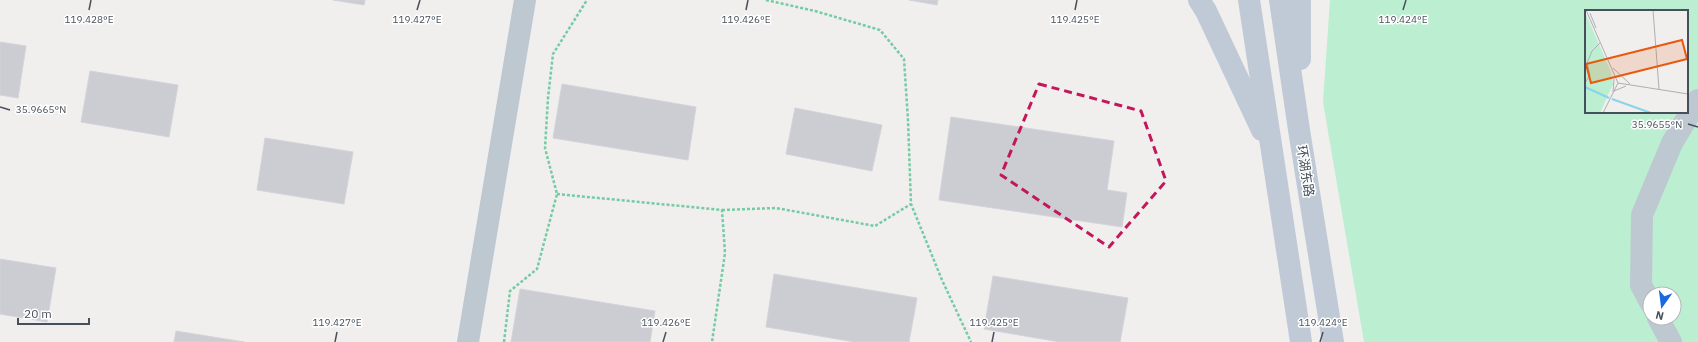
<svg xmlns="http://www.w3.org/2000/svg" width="1698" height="342" viewBox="0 0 1698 342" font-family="'IBM Plex Sans','Noto Sans SC',sans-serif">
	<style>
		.green { fill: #bceed1; fill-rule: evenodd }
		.building { fill: #cbcdd3; stroke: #d2d4d9 }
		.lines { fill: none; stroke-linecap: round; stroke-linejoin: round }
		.path { stroke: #74cca4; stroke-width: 2.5; stroke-dasharray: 3 2; stroke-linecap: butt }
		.minor { stroke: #bec8d0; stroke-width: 22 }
		.secondary { stroke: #c0cad7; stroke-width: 22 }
		.marked { fill: none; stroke: #c2185b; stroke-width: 3; stroke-dasharray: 8 5; stroke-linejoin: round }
		.ticks { fill: none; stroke: #46505b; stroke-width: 1.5 }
		.labels { text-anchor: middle; stroke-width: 3; stroke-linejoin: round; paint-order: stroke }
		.street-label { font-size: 13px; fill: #46505b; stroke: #fff }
		.inset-river { fill: none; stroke: #89d3eb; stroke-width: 2 }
		.inset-road { fill: none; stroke: #adafb3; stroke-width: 1 }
		.view { fill: #e8590c; fill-opacity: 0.15; stroke: #e8590c; stroke-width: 2 }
		.inset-edge { fill: none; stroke: #46505b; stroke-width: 2 }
		.ticks-label { font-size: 10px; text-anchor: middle; fill: #46505b; stroke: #fff; stroke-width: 3; stroke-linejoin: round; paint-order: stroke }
	</style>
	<rect width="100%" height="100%" fill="#f1eeee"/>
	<path class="green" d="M1330,0h368v342h-334l-41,-240zM1586,11h101v101h-101zM1650,294h24v24h-24z"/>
	<g class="building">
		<path d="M333,0h32l-1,5z"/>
		<path d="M909,0h29l-1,5z"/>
		<path d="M0,42l26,4 -8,52 -18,-3z"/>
		<path d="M90,71l88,14 -9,52 -88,-15z"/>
		<path d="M562,84l134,23 -8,53 -135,-22z"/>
		<path d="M795,108l87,17 -10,46 -86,-17z"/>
		<path d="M951,117l163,24 -7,49 20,3 -5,34 -183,-27z"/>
		<path d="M265,138l88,14 -9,52 -87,-14z"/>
		<path d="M0,259l56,9 -9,54 -47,-8z"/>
		<path d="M774,274l143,24 -8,44h-54l-89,-15z"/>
		<path d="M993,276l135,22 -8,44h-60l-76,-13z"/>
		<path d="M520,289l135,22 -5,31h-139z"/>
		<path d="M176,331l68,11h-70z"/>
	</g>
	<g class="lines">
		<g class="path">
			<path d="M766,0l49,11 65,19 24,29 4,61 3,84 31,76 29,62"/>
			<path d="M557,194l165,16 3,43 -13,89"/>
			<path d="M722,210l54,-2 99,18 36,-22"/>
			<path d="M504,342l6,-51 27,-22 20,-75 -12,-46 3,-50 5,-44 34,-54"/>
		</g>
		<g class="minor">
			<path d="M1650,302l-9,-17 1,-70 30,-72 26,-43"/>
			<path d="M1658,318l13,24"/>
			<path d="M468,342l57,-342"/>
		</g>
		<g class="secondary">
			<path d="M1199,0l7,11 56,119"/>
			<path d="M1249,0l52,342"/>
			<path d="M1280,0l19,130 34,212"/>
			<path d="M1300,59v-59"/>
		</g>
	</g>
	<path class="marked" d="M1039,84l102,27 25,70 -57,66 -108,-72z"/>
	<path class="ticks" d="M89,10l2,-10M417,10l3,-10M746,10l2,-10M1075,10l2,-10M1403,10l3,-10M0,107l10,3M1688,124l10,3M335,342l2,-10M663,342l3,-10M992,342l2,-10M1320,342l3,-10"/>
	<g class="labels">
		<g class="street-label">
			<text transform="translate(1306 171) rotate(81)" y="5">环湖东路</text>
		</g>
	</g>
	<g transform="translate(1585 10)">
		<rect width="103" height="103" fill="#f1eeee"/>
		<path d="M0,2l26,60 2,12 -13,29h-15z" fill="#bceed1"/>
		<path class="inset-river" d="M0,77l24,11M27,89l39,14"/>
		<path class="inset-road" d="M1,0l32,73M68,0l6,79M5,3l6,15M28,58l17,16M0,73l5,-8 -3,-12 5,-12 8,-8M33,73l70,11M29,81l12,-5M28,82l1,-13M18,103l15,-30"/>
		<path class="view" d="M97,30l5,19 -96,24 -5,-19z"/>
		<rect width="103" height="103" class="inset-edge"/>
	</g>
	<g class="ticks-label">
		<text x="89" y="23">119.428°E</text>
		<text x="417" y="23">119.427°E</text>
		<text x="746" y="23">119.426°E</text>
		<text x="1075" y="23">119.425°E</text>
		<text x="1403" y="23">119.424°E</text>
		<text x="41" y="113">35.9665°N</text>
		<text x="1657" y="128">35.9655°N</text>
		<text x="337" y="326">119.427°E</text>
		<text x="666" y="326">119.426°E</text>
		<text x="994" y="326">119.425°E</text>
		<text x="1323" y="326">119.424°E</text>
	</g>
	<g transform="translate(1662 306) rotate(194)"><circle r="19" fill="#ffffff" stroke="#b5b9bd"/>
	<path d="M0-3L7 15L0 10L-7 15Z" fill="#1968df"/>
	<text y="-6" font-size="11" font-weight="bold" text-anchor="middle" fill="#46505b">N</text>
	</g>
	<path d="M18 318v6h71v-6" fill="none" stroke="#46505b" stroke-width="2"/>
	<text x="24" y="318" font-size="12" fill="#46505b" stroke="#ffffff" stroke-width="3" paint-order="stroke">20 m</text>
</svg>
